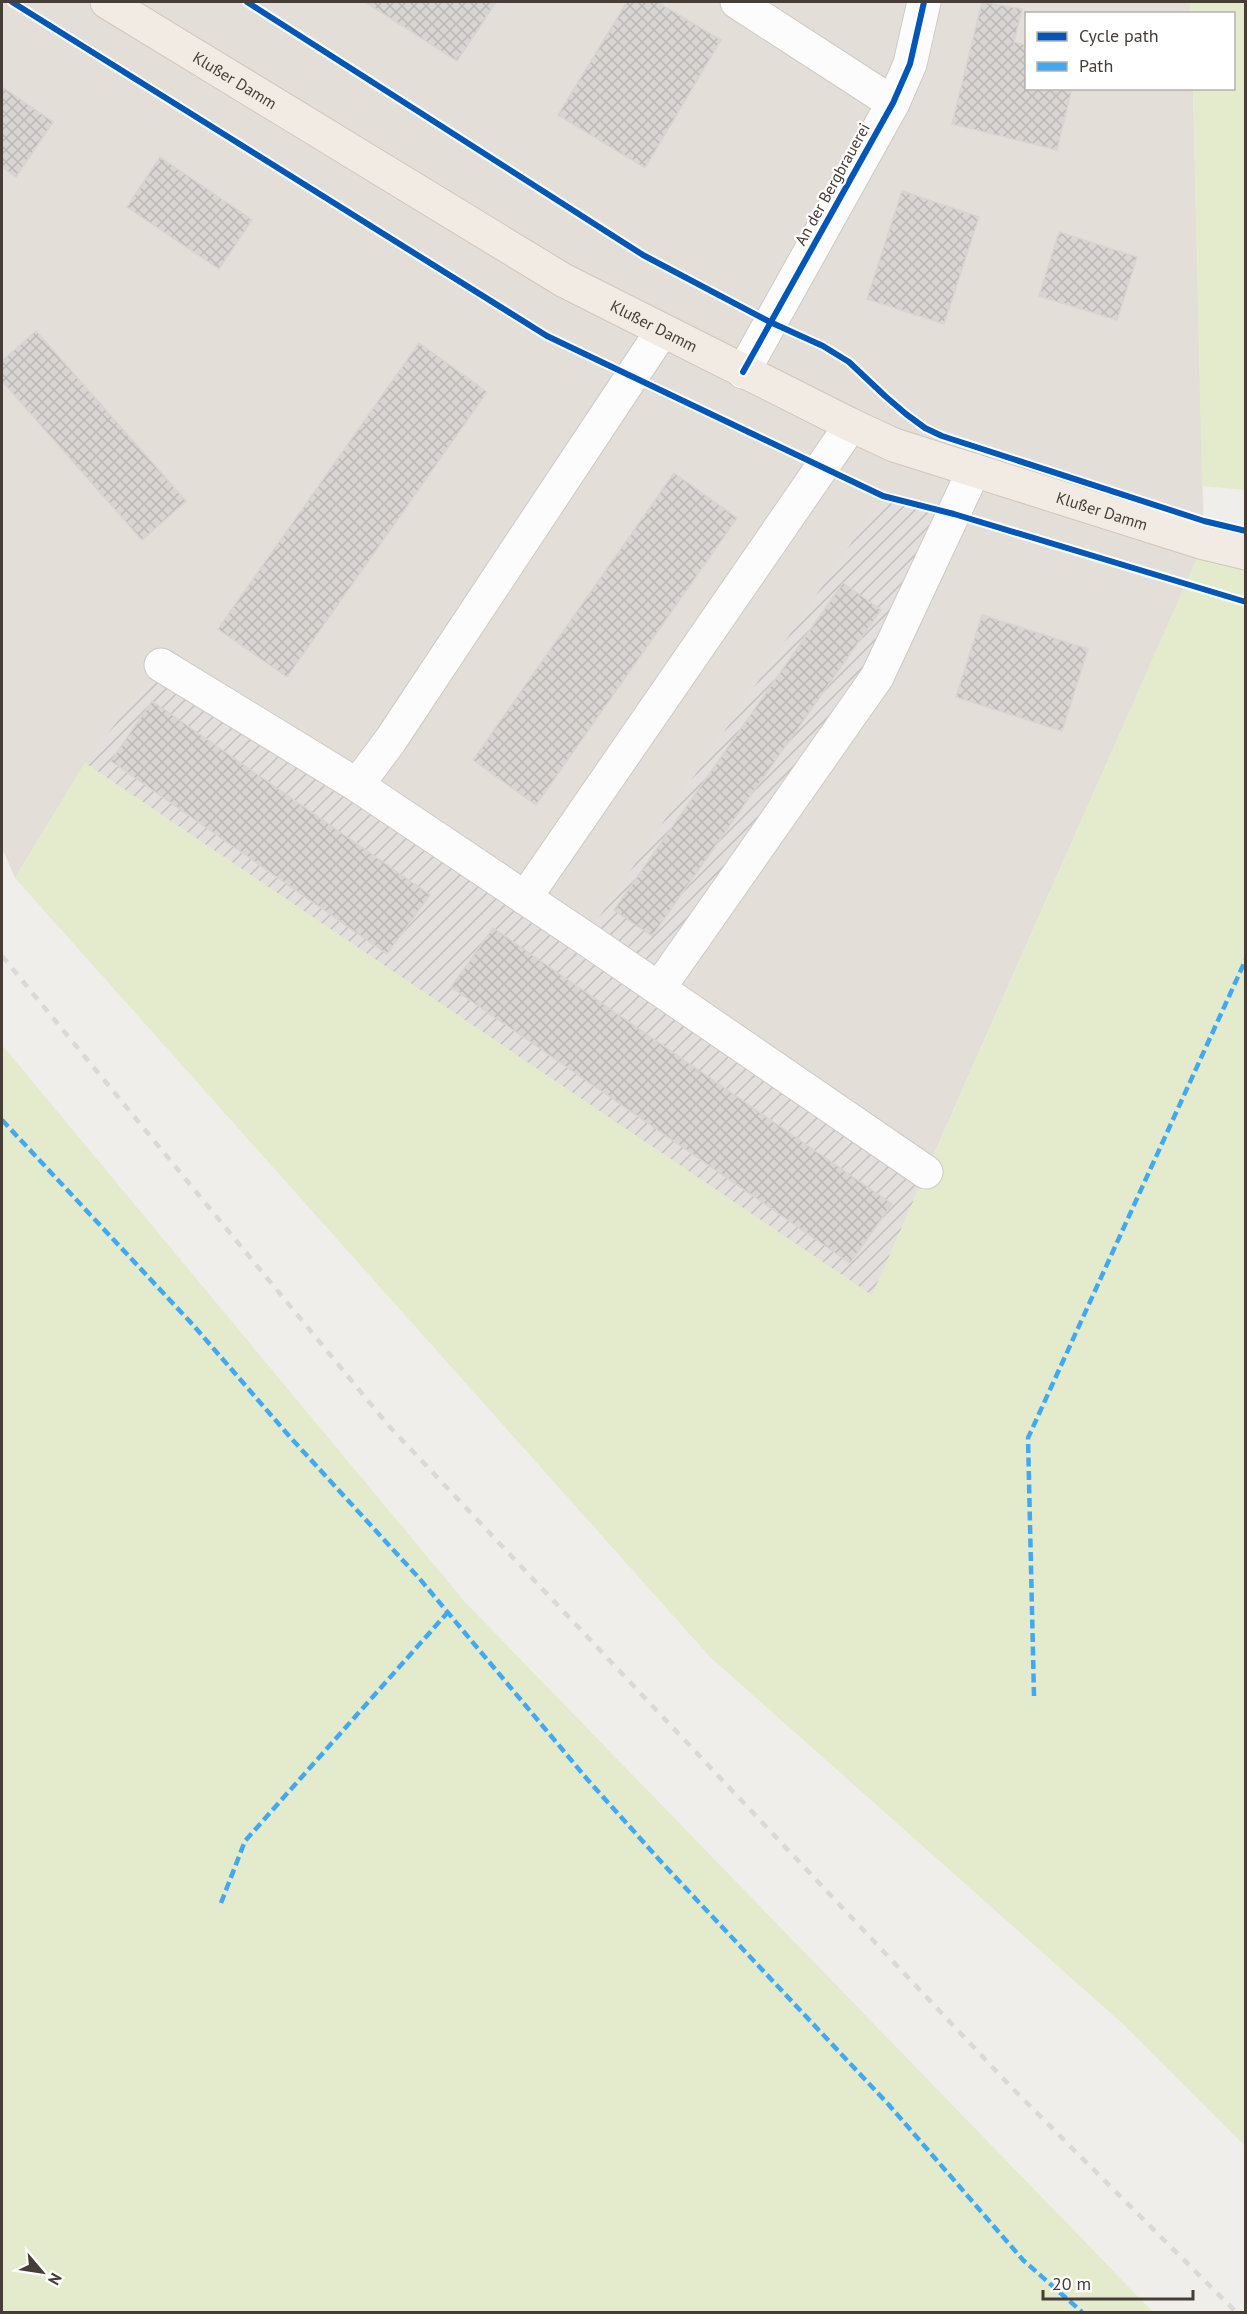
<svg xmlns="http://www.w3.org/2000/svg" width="1247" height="2314" viewBox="0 0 1247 2314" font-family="'PT Sans',sans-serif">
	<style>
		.residential { fill: #e4ded8 }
		.industrial { fill: url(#industrial-furrows) }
		.green { fill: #e4eacc }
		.building { fill: url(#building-cross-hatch); stroke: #d8d4d1; stroke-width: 1.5 }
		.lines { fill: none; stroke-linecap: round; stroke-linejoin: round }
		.minor-casing { stroke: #cdcac7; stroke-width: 35 }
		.major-casing { stroke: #d2c5b9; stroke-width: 35 }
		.minor { stroke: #fdfcfc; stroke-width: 33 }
		.major { stroke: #f1ebe4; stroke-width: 33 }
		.rail { stroke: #d9d9d8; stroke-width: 4.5; stroke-dasharray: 8 8; stroke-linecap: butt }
		.quiet { stroke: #3fa9f5; stroke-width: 4.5; stroke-dasharray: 9 4.5; stroke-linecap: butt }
		.cycleway-casing { stroke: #fff; stroke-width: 10 }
		.cycleway { stroke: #0057b8; stroke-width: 6 }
		.labels { text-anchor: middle; stroke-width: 4.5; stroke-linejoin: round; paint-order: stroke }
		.street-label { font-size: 16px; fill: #473d37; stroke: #fff }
	</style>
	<defs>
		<pattern id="industrial-furrows" width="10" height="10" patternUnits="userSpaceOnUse" patternTransform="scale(1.5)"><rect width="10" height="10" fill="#e3dfdc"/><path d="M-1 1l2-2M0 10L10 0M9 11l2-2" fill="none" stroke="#c4c0bd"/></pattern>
		<pattern id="building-cross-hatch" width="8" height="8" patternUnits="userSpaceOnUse" patternTransform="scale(1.5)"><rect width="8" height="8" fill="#d9d5d2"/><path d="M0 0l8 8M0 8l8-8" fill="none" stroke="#bcb8b5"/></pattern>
	</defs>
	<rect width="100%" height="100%" fill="#f0eeeb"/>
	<path class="residential" d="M2,2h1188v11l-164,1v74l167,1 11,454 -278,629 -841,-409 -70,115 -13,-30z"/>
	<path class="industrial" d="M883,496l71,18 -77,163 -218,311 267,184 -54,124 -787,-533 76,-98 424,273z"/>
	<g class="green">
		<path d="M1190,2h55v488l-43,-4 -9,-397 41,-1v-74l-44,-1z"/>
		<path d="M1204,543l41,10v1593l-121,-121 -414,-368 -695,-779 70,-115 787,532z"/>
		<path d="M2,1045l463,557 688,710h-1151z"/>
	</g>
	<g class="building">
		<path d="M365,2h131l-39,59z"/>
		<path d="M627,2h30l64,38 -76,128 -87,-53z"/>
		<path d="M982,2l40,7 -8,33 12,3v43h46l-15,62 -105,-26z"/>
		<path d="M2,87l51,35 -37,55 -14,-10z"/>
		<path d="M160,157l92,63 -33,49 -92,-62z"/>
		<path d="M902,191l77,26 -35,107 -77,-25z"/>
		<path d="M1059,232l78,25 -20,63 -78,-24z"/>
		<path d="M36,331l150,170 -44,39 -140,-159v-20z"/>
		<path d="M419,343l68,49 -200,285 -69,-48z"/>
		<path d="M674,473l63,45 -201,287 -63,-45z"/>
		<path d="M843,583l38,27 -229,326 -38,-26z"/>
		<path d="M982,615l106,34 -26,82 -106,-34z"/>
		<path d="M152,701l278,194 -43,59 -276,-193z"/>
		<path d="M493,928l399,276 -42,59 -399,-276z"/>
	</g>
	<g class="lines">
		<g class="minor-casing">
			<g id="minor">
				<path d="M737,2l156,101"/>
				<path d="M743,372l150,-269 17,-39 14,-62"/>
				<path d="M161,665l196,120 228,153 341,234"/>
				<path d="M357,785l33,-44 272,-410"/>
				<path d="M525,898l326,-473"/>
				<path d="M659,988l218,-311 97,-207"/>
			</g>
		</g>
		<g class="major-casing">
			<g id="major">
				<path id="s1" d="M107,2l456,278 288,145 43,20 310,98 42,10"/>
			</g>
		</g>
		<use href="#minor" class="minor"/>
		<use href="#major" class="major"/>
		<path class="rail" d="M2,956l386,469 625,664 223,223"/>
		<g class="quiet">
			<path d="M2,1120l192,206 96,111 129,141 168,201 77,86 225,240 134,155 59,52"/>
			<path d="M1034,1696l-6,-258 218,-479"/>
			<path d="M221,1903l24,-62 203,-229"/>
		</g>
		<g class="cycleway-casing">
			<g id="cycleway">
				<path d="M12,2l535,334 336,160 71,18 292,88"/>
				<path d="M247,2l396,253 127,67 53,24 26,16 36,34 21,18 19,14 17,8 262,85 42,10"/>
				<path d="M743,372l150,-269 17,-39 14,-62"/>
			</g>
		</g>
		<use href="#cycleway" class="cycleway"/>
	</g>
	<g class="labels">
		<g class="street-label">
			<text dy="6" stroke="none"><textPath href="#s1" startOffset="150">Klußer Damm</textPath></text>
			<text transform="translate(832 184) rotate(-61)" y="6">An der Bergbrauerei</text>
			<text dy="6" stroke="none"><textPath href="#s1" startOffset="636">Klußer Damm</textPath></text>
			<text dy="6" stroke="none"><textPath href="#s1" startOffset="1122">Klußer Damm</textPath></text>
		</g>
	</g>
	<rect width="1247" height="2314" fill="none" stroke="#473d37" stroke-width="6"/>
	<rect x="1025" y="12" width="210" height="78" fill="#ffffff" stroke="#b5b1af" stroke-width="1.5"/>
	<rect x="1037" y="32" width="30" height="9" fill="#0057b8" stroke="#b5b1af" stroke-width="1.5"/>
	<text x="1079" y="42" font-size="18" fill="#473d37">Cycle path</text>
	<rect x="1037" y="62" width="30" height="9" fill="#3fa9f5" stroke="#b5b1af" stroke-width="1.5"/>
	<text x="1079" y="72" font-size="18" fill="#473d37">Path</text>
	<g transform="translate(42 2272) rotate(119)" stroke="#ffffff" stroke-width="4.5" paint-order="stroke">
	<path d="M0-4.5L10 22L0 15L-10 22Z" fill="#473d37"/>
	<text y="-9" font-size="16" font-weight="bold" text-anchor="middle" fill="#473d37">N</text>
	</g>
	<path d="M1043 2290v9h150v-9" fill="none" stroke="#473d37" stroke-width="3"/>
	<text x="1052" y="2290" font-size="18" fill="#473d37" stroke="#ffffff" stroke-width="4.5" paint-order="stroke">20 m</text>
</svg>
